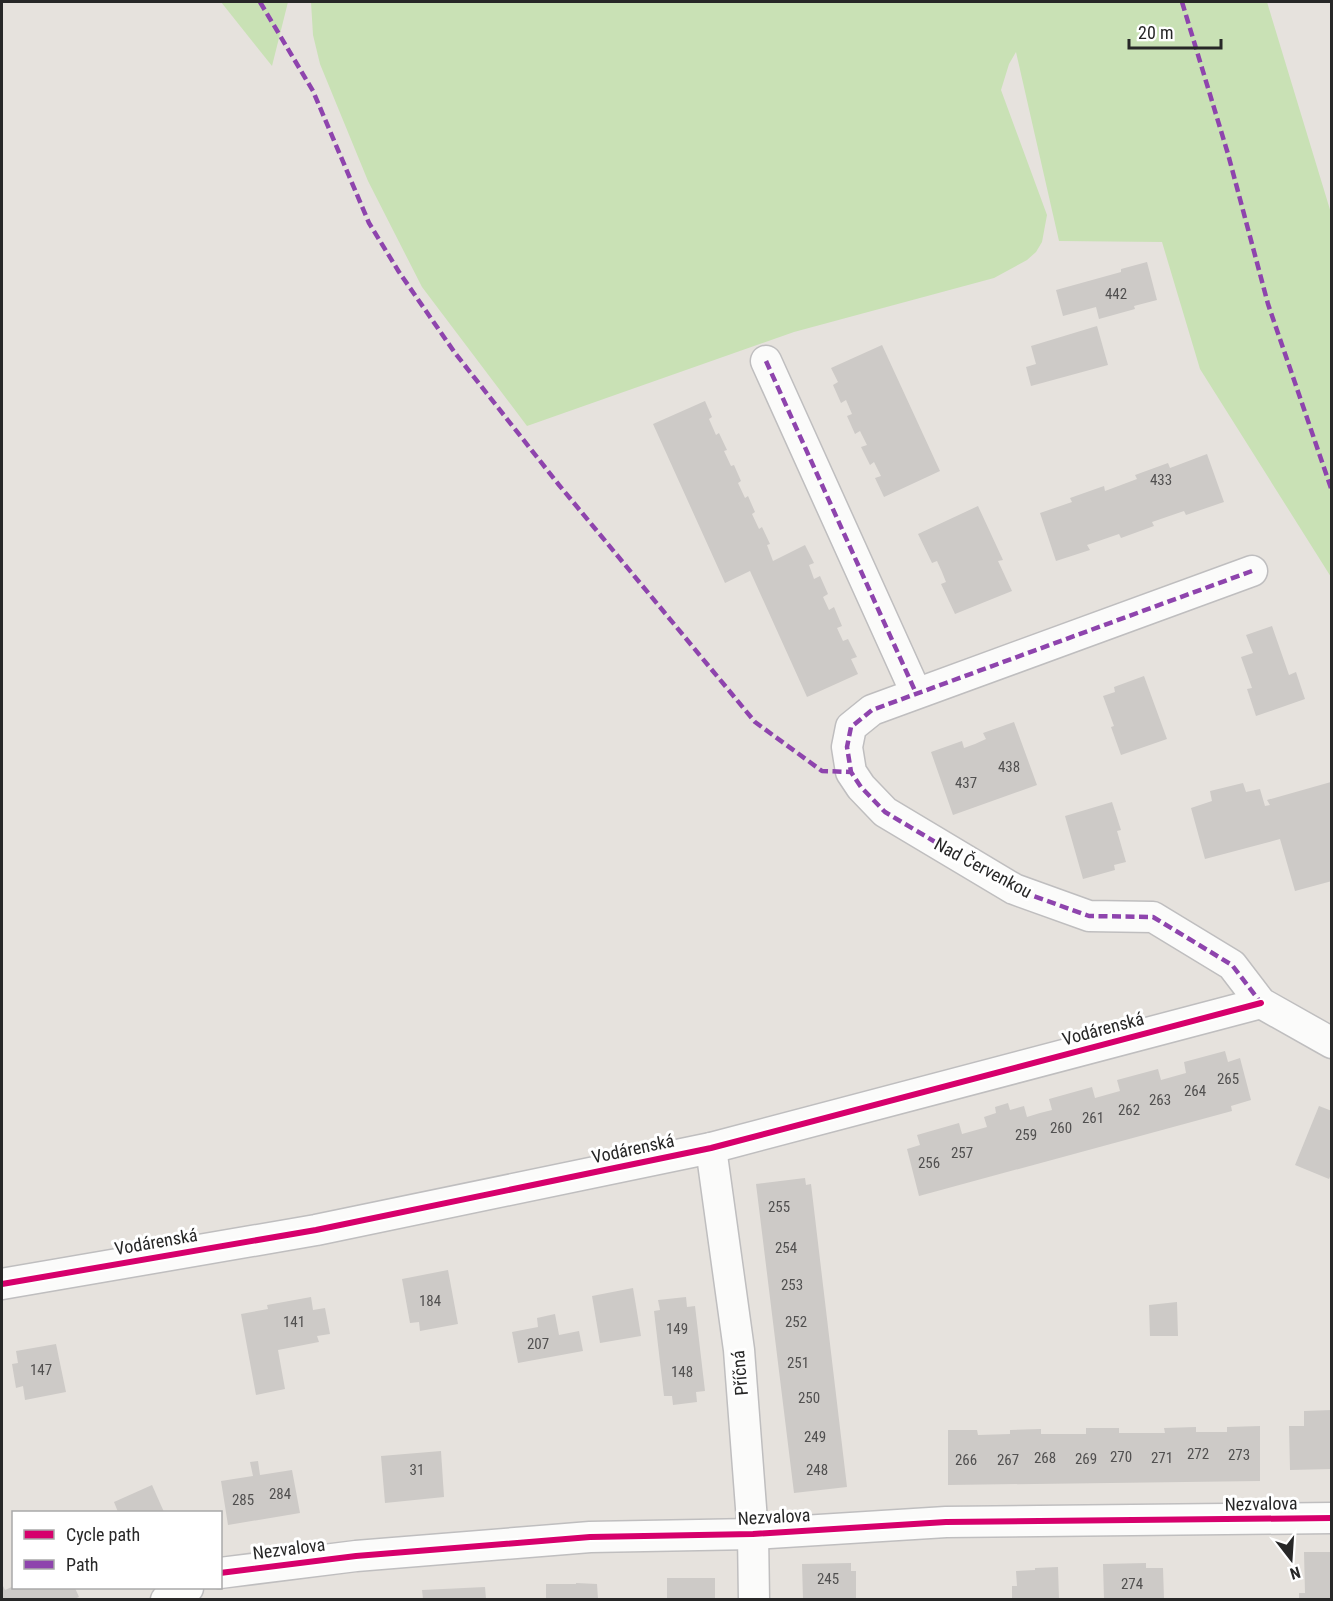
<svg xmlns="http://www.w3.org/2000/svg" width="1333" height="1601" viewBox="0 0 1333 1601" font-family="'Roboto Condensed',sans-serif">
	<style>
		.green { fill: #c9e1b5 }
		.building { fill: #cdcac7 }
		.lines { fill: none; stroke-linecap: round; stroke-linejoin: round }
		.minor-casing { stroke: #bfbebf; stroke-width: 33 }
		.minor { stroke: #fbfbfa; stroke-width: 30 }
		.quiet { stroke: #8e44ad; stroke-width: 4.5; stroke-dasharray: 9 4.5; stroke-linecap: butt }
		.cycleway-casing { stroke: #fff; stroke-width: 10 }
		.cycleway { stroke: #d6006c; stroke-width: 6 }
		.labels { text-anchor: middle; stroke-width: 6; stroke-linejoin: round; paint-order: stroke }
		.number-label { font-size: 15px; fill: #515050 }
		.street-label { font-size: 18px; fill: #272727; stroke: #fff }
	</style>
	<rect width="100%" height="100%" fill="#e6e2dd"/>
	<g class="green">
		<path d="M221,2h67l-16,64z"/>
		<path d="M311,2h956l64,211v364l-131,-208 -38,-127 -103,-1 -43,-189 -7,12 -8,26 46,125 -5,27 -6,10 -9,8 -33,18 -200,54 -267,94 -105,-139 -54,-106 -48,-117 -7,-29z"/>
	</g>
	<g class="building">
		<path d="M1147,262l10,38 -23,6 1,3 -36,10 -3,-12 -33,9 -7,-26 65,-18v-3z"/>
		<path d="M1097,326l11,39 -77,21 -5,-19 10,-3 -5,-18z"/>
		<path d="M882,345l58,126 -56,26 -9,-19 6,-2 -7,-14 -4,3 -9,-18 6,-2 -7,-14 -5,3 -8,-18 5,-2 -6,-14 -5,3 -8,-18 5,-3 -7,-14z"/>
		<path d="M705,401l7,16 -3,2 7,16 3,-2 8,17 -3,1 7,15 3,-1 7,16 -3,2 7,15 3,-2 7,16 -3,2 7,15 3,-2 8,17 -3,1 6,16 32,-16 9,18 -5,2 5,14 6,-3 8,18 -5,3 6,13 5,-3 8,19 -5,2 6,13 5,-2 9,18 -6,2 7,15 -51,23 -57,-126 -25,12 -72,-159z"/>
		<path d="M1207,454l17,48 -38,13 -2,-4 -32,11 2,4 -33,12 -2,-4 -32,11 3,5 -34,11 -16,-48 32,-11 -2,-4 34,-12 1,5 32,-12 -2,-4 33,-12 2,5z"/>
		<path d="M978,506l25,54 -5,1 14,30 -57,23 -14,-30 5,-2 -4,-10 -5,-11 -5,2 -14,-29z"/>
		<path d="M1272,626l17,49 7,-3 9,27 -49,17 -9,-27 5,-1 -11,-31 12,-4 -7,-18z"/>
		<path d="M1144,676l23,63 -46,16 -10,-28 3,-1 -11,-30 12,-4 -1,-5z"/>
		<path d="M1014,722l23,63 -84,30 -22,-63 31,-11 2,7 11,-4 11,-5 -3,-6z"/>
		<path d="M1331,782l1,99 -37,10 -15,-52 -75,20 -14,-51 21,-7 -2,-10 33,-8 3,9 14,-3 5,17 5,-1 -3,-5z"/>
		<path d="M1112,802l9,28 -4,1 9,31 -12,3 1,5 -32,9 -18,-63z"/>
		<path d="M1225,1051l3,11 12,-4 11,42 -20,6 1,5 -313,85 -12,-47 13,-4 -3,-10 42,-12 3,11 25,-7 -3,-10 12,-4 -1,-6 13,-4 2,7 14,-4 3,11 13,-4 12,-3 -3,-11 43,-12 3,11 25,-7 -3,-11 41,-11 3,11 25,-7 -2,-11z"/>
		<path d="M1319,1106l13,5v61l-3,7 -34,-14z"/>
		<path d="M805,1178l1,7 5,-1 36,303 -53,6 -38,-309z"/>
		<path d="M448,1270l10,54 -38,7 -1,-9 -9,1 -8,-44z"/>
		<path d="M633,1288l8,48 -41,7 -8,-47z"/>
		<path d="M311,1297l2,13 12,-2 5,26 -13,2 2,6 -41,8 7,39 -29,6 -15,-81 27,-5 -1,-4z"/>
		<path d="M686,1297l1,10 8,-1 10,85 -9,1 1,10 -24,3 -1,-9h-8l-10,-85 6,-1 -2,-10z"/>
		<path d="M1177,1302l1,34h-28l-1,-31z"/>
		<path d="M555,1314l4,21 20,-4 4,20 -65,12 -6,-31 26,-5 -1,-9z"/>
		<path d="M56,1344l10,48 -41,8 -2,-14 -7,2 -4,-24 6,-1 -2,-12z"/>
		<path d="M1332,1410v59l-42,1 -1,-44h15v-15z"/>
		<path d="M1260,1426v55l-312,4v-55h29l1,5 32,-1v-4l31,-1v5h45v-6h33v5h46l-1,-5 32,-1v5h31v-5z"/>
		<path d="M441,1451l3,46 -59,6 -4,-47z"/>
		<path d="M258,1461l2,14 32,-5 8,43 -72,12 -7,-44 32,-5 -3,-14z"/>
		<path d="M152,1485l12,27h-46l-4,-10z"/>
		<path d="M1304,1552h28v47h-33v-6h6z"/>
		<path d="M851,1563v8h5v28h-53l-1,-35z"/>
		<path d="M1146,1563v5h17l1,31h-60l-1,-35z"/>
		<path d="M1058,1567l1,32h-47v-13h5l-1,-15 19,-1v-2z"/>
		<rect x="667" y="1578" width="48" height="21"/>
		<path d="M576,1583l21,1 1,15h-52v-15h30z"/>
		<path d="M2,1584l3,6 9,-4v2h61l4,9 -5,2h-72z"/>
		<path d="M485,1587l1,12h-63l-1,-9z"/>
	</g>
	<g class="lines">
		<g class="minor-casing">
			<g id="minor">
				<path d="M766,361l150,332"/>
				<path d="M1252,571l-380,139 -21,17 -4,20 4,25 10,15 24,25 129,77 75,27 64,1 79,48 29,38 71,40"/>
				<path d="M711,1148l28,202 14,184 1,66"/>
				<path d="M2,1284l314,-54 395,-82 550,-145"/>
				<path d="M220,1573l136,-17 234,-19 163,-3 193,-12 386,-4"/>
				<path d="M166,1600l22,-12"/>
			</g>
		</g>
		<use href="#minor" class="minor"/>
		<g class="quiet">
			<path d="M260,2l53,89 56,132 30,49 56,81 104,132 196,237 67,49 29,1"/>
			<path d="M1182,2l46,152 40,150 64,187"/>
			<path d="M766,361l150,332"/>
			<path d="M1252,571l-380,139 -21,17 -4,20 4,25 10,15 24,25 129,77 75,27 64,1 79,48 29,38"/>
		</g>
		<g class="cycleway-casing">
			<g id="cycleway">
				<path d="M2,1284l314,-54 395,-82 550,-145"/>
				<path d="M220,1573l136,-17 234,-19 163,-3 193,-12 386,-4"/>
			</g>
		</g>
		<use href="#cycleway" class="cycleway"/>
	</g>
	<g class="labels">
		<g class="number-label">
			<text x="1116" y="299">442</text>
			<text x="1161" y="485">433</text>
			<text x="1009" y="772">438</text>
			<text x="966" y="788">437</text>
			<text x="1228" y="1084">265</text>
			<text x="1195" y="1096">264</text>
			<text x="1160" y="1105">263</text>
			<text x="1129" y="1115">262</text>
			<text x="1093" y="1123">261</text>
			<text x="1061" y="1133">260</text>
			<text x="1026" y="1140">259</text>
			<text x="962" y="1158">257</text>
			<text x="929" y="1168">256</text>
			<text x="779" y="1212">255</text>
			<text x="786" y="1253">254</text>
			<text x="792" y="1290">253</text>
			<text x="430" y="1306">184</text>
			<text x="294" y="1327">141</text>
			<text x="796" y="1327">252</text>
			<text x="677" y="1334">149</text>
			<text x="538" y="1349">207</text>
			<text x="798" y="1368">251</text>
			<text x="41" y="1375">147</text>
			<text x="682" y="1377">148</text>
			<text x="809" y="1403">250</text>
			<text x="815" y="1442">249</text>
			<text x="1198" y="1459">272</text>
			<text x="1239" y="1460">273</text>
			<text x="1121" y="1462">270</text>
			<text x="1045" y="1463">268</text>
			<text x="1162" y="1463">271</text>
			<text x="1086" y="1464">269</text>
			<text x="966" y="1465">266</text>
			<text x="1008" y="1465">267</text>
			<text x="417" y="1475">31</text>
			<text x="817" y="1475">248</text>
			<text x="280" y="1499">284</text>
			<text x="243" y="1505">285</text>
			<text x="828" y="1584">245</text>
			<text x="1132" y="1589">274</text>
		</g>
		<g class="street-label">
			<text transform="translate(983 868) rotate(28)" y="6">Nad Červenkou</text>
			<text transform="translate(1103 1029) rotate(-15)" y="6">Vodárenská</text>
			<text transform="translate(633 1149) rotate(-12)" y="6">Vodárenská</text>
			<text transform="translate(156 1242) rotate(-10)" y="6">Vodárenská</text>
			<text transform="translate(740 1373) rotate(-95)" y="6">Příčná</text>
			<text transform="translate(1261 1504) rotate(-1)" y="6">Nezvalova</text>
			<text transform="translate(774 1517) rotate(-3)" y="6">Nezvalova</text>
			<text transform="translate(289 1549) rotate(-7)" y="6">Nezvalova</text>
		</g>
	</g>
	<rect width="1333" height="1601" fill="none" stroke="#272727" stroke-width="6"/>
	<rect x="12" y="1511" width="210" height="78" fill="#ffffff" stroke="#a9a9a9" stroke-width="1.5"/>
	<rect x="24" y="1530" width="30" height="9" fill="#d6006c" stroke="#a9a9a9" stroke-width="1.5"/>
	<text x="66" y="1541" font-size="18" fill="#272727">Cycle path</text>
	<rect x="24" y="1560" width="30" height="9" fill="#8e44ad" stroke="#a9a9a9" stroke-width="1.5"/>
	<text x="66" y="1571" font-size="18" fill="#272727">Path</text>
	<g transform="translate(1291 1559) rotate(163)" stroke="#ffffff" stroke-width="4.5" paint-order="stroke">
	<path d="M0-4.5L10 22L0 15L-10 22Z" fill="#272727"/>
	<text y="-9" font-size="16" font-weight="bold" text-anchor="middle" fill="#272727">N</text>
	</g>
	<path d="M1129 39v9h92v-9" fill="none" stroke="#272727" stroke-width="3"/>
	<text x="1138" y="39" font-size="18" fill="#272727" stroke="#ffffff" stroke-width="4.5" paint-order="stroke">20 m</text>
</svg>
